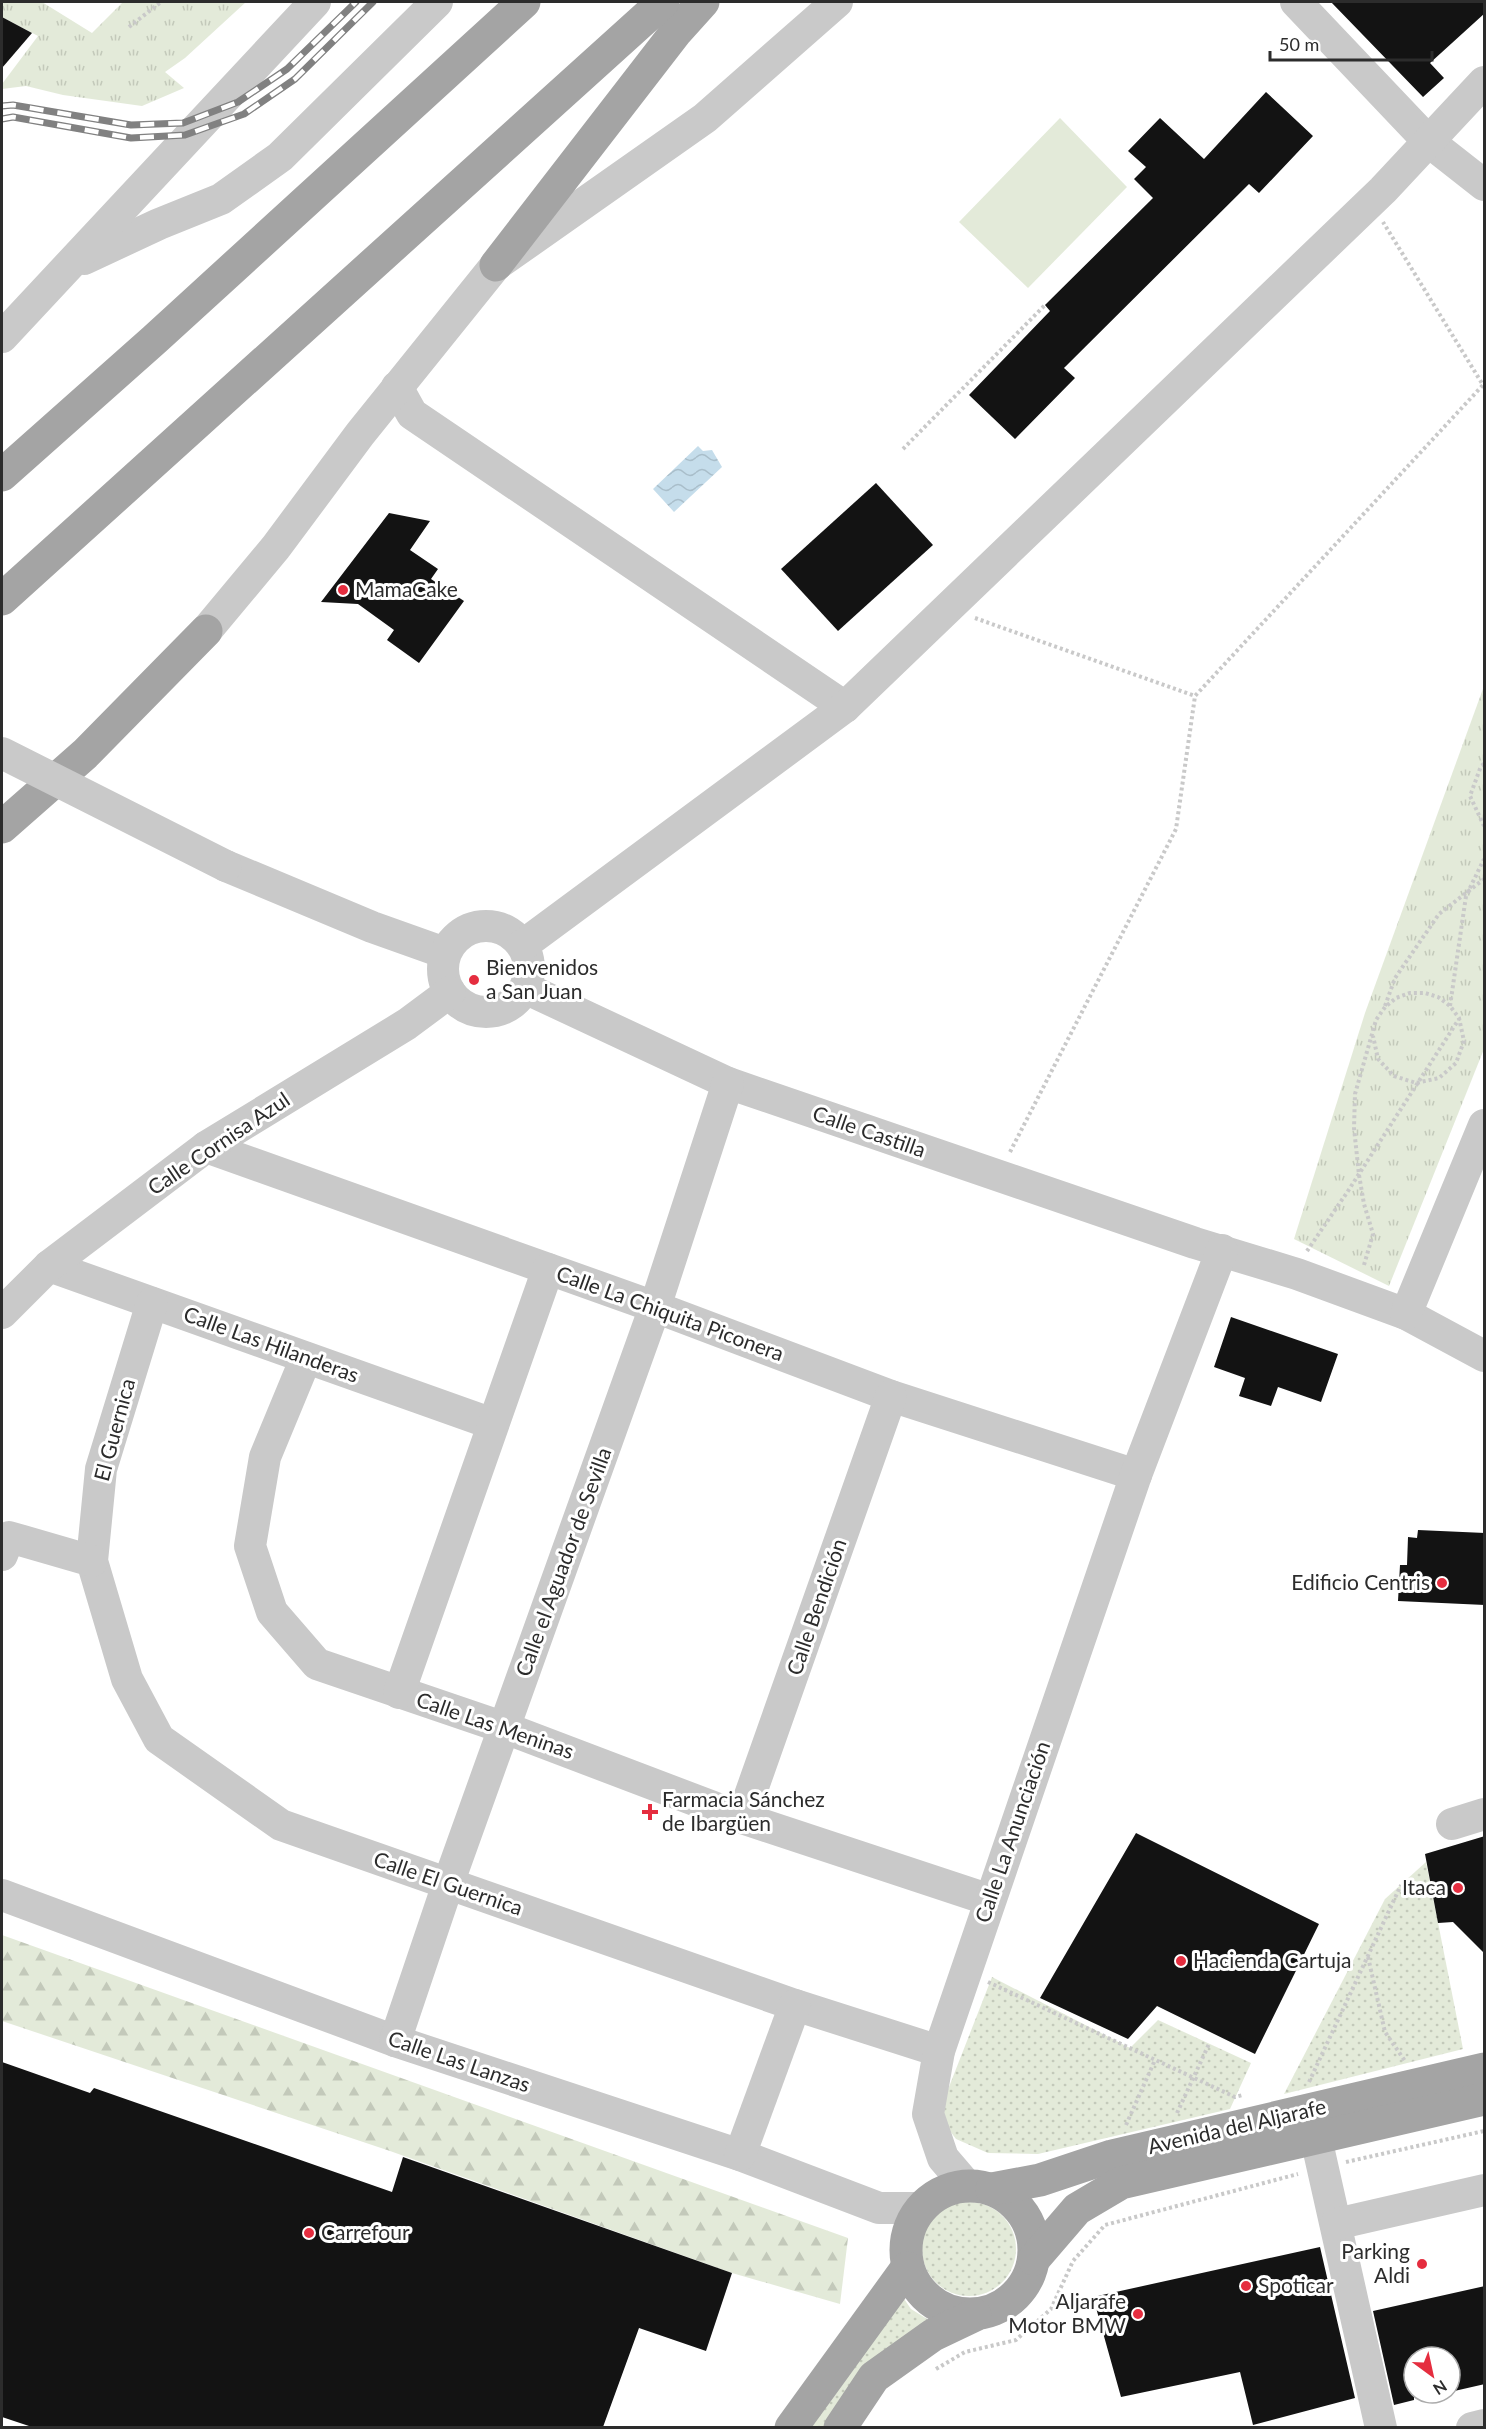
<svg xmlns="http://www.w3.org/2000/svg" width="1486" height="2429" viewBox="0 0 1486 2429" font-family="Lato,sans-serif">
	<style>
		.grass { fill: url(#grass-dots) }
		.forest { fill: url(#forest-firs) }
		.park { fill: url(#park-tufts) }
		.pitch { fill: #e3ead9 }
		.water { fill: url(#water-waves) }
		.building { fill: #131313 }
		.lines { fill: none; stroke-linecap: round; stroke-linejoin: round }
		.path { stroke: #c9c9c9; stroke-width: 4; stroke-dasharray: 3 3; stroke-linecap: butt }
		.minor { stroke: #c9c9c9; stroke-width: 32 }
		.major { stroke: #a4a4a4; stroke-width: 33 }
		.rail-casing { stroke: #818181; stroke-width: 7 }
		.rail { stroke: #fff; stroke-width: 4.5; stroke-dasharray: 14; stroke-linecap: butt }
		.minor-bridge { stroke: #c9c9c9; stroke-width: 32 }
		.poi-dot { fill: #e52d3f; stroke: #fff; stroke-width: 2 }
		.labels { text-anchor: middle; stroke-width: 6; stroke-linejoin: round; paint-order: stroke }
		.poi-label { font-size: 21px; fill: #2c2c2c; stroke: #fff; text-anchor: start }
		.street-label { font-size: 21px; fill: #2c2c2c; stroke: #fff }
	</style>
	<defs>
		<pattern id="grass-dots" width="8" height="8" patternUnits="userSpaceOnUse" patternTransform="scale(1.5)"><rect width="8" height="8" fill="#e3ead9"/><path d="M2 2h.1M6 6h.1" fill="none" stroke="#c3c9ba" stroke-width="1.8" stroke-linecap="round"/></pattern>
		<pattern id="forest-firs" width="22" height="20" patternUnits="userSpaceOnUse" patternTransform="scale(1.5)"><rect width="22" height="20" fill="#e3ead9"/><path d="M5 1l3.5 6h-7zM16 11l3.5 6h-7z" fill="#c3c9ba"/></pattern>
		<pattern id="park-tufts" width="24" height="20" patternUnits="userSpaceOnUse" patternTransform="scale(1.5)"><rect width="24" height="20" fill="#e3ead9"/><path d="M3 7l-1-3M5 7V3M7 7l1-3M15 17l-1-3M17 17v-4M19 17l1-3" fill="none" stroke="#c3c9ba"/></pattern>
		<pattern id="water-waves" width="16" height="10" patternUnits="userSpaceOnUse" patternTransform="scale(1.5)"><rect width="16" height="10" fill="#c5ddeb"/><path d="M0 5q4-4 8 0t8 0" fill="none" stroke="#a9beca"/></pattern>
	</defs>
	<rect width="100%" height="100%" fill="#fff"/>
	<g class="grass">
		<path d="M1426,1862l37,187 -179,45 101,-195z"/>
		<path d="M992,1977l138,71 28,-28 93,43 -21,46 -192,45 -50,-1 -32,-14 -18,-24z"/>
		<circle cx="969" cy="2249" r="47"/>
		<path d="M900,2293l11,16 21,13 -106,105 -20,1z"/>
	</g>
	<path class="forest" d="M2,1935l846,303 -8,66 -108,-31 -342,-122 -388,-130z"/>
	<g class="park">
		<path d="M4,2h38l50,31 31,-31h123l-61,56 -20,14 19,16 -42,18 -79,-11 -37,-9 -24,3v-5l36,-48 -36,-19v-13z"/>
		<path d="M1484,686v363l-95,237 -95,-47 71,-226z"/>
	</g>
	<path class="pitch" d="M1060,118l67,69 -99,101 -69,-66z"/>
	<path class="water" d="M698,446l5,5 9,-1 10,17 -48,45 -21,-23z"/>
	<g class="building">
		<path d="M1331,2h154v11l-55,50 14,15 -21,19z"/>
		<path d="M2,17l30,16 -30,35z"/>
		<path d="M1266,92l47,44 -54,57 -10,-9 -185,184 11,10 -60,61 -46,-44 81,-84 -5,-6 108,-107 -19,-19 12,-12 -18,-16 32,-33 44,41z"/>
		<path d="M876,483l57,62 -95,86 -57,-62z"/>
		<path d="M389,513l41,8 -20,29 28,19 -7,10 33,22 -45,62 -32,-23 7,-10 -36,-26 -37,-2z"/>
		<path d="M1231,1317l107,37 -17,48 -43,-15 -7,19 -32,-10 6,-18 -31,-11z"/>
		<path d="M1418,1530l67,3v72l-87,-4 2,-36h7l1,-28 9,1z"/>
		<path d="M1136,1833l183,91 -64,130 -98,-48 -29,33 -88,-41z"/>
		<path d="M1485,1836v118l-32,-32 -15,1 -13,-69z"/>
		<path d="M2,2062l88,31 4,-5 298,104 11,-35 329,116 -26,78 -67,-23 -36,99h-571l-30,-10z"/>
		<path d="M1320,2247l35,151 -102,27 -13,-53 -119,25 -28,-100z"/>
		<path d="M1485,2286v98l-35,8v-35h-36v43l-20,5 -21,-94z"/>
	</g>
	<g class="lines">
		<g class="path">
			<path d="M129,27l32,-25"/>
			<path d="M903,449l142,-144"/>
			<path d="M975,618l220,78"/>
			<path d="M1484,764l-3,2 -11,30 14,30"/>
			<path d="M1385,1006l10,-28 44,-64 45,-35"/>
			<path d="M1450,1006l16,-110 18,-37"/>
			<path d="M1010,1152l166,-323 19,-133 288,-311 -100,-163"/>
			<path d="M1307,1251l41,-60 111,-172"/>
			<path d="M1364,1265l9,-31 -9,-30 -5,-29 -5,-47 1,-34 21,-74 9,-13 11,-9 14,-5h15l13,4 12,9 9,12 5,23 -8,22 -17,15 -23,5 -22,-7 -16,-17 -5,-23"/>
			<path d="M1368,1957l17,75 20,29"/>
			<path d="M988,1982l247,115 8,-2"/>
			<path d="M1309,2082l92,-197"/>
			<path d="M1177,2113l32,-69"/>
			<path d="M1126,2125l29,-65"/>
			<path d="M1346,2162l138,-31"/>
			<path d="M936,2369l29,-17 51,-12 35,-31 22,-48 32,-36 193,-51"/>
		</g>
		<g class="minor">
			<path d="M1296,2l132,139 56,44"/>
			<path d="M84,259l75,-35 62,-25 59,-42 157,-155"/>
			<path d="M2,337l313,-335"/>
			<path d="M397,387l15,27 433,293"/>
			<path d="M206,631l70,-84 84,-113 136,-169 209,-147 132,-116"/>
			<path d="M226,866l146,61 73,26"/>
			<circle cx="486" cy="969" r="43"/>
			<path d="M523,945l322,-238 538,-517 101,-108"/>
			<path d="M525,988l203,95 467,160 102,31 109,40 78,42"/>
			<path d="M206,1147l449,160 236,89 245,79"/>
			<path d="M49,1266l444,158"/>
			<path d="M152,1303l-51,166 -9,92 35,118 32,60 122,86 514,180 144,46"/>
			<path d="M2,1313l47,-47 157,-119 201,-123 43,-32"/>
			<path d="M1406,1314l78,-189"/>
			<path d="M306,1358l-41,99 -15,89 22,66 45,52 188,64 237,90 248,82"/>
			<path d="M2,1555l7,-18 83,24"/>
			<path d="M399,1693l149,-424"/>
			<path d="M742,1818l149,-422"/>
			<path d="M1452,1824l32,-10"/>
			<path d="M2,1895l393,146 345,114 139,53h42"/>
			<path d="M395,2041l53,-157 207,-577 73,-224"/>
			<path d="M1316,2138l65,290"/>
			<path d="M740,2155l55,-150"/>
			<path d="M967,2186l-24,-28 -15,-44 11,-63 197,-576 86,-225"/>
			<path d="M1336,2224l148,-34"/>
			<path d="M1472,2428l12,-3"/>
		</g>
		<g class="major">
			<path d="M496,265l180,-233 27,-30"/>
			<path d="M2,475l152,-135 370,-338"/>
			<path d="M2,599l661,-597"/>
			<path d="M2,827l83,-73 121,-123"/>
			<circle cx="970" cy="2250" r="64"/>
			<path d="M992,2189l48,-9 72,-24 372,-87"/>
			<path d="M1034,2259l43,-50 44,-26 363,-84"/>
			<path d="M791,2428l116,-160"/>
			<path d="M840,2428l34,-51 59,-42 42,-20"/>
		</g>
		<g class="rail-casing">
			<g id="rail">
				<path d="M2,106l11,-1 118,20 52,-2 55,-21 49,-33 69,-67"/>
				<path d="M2,119l11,-2 118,21 54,-3 59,-21 51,-35 78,-77"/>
			</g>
		</g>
		<use href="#rail" class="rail"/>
		<path class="minor-bridge" d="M2,753l224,113"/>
	</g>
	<g class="poi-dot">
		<circle cx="343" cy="590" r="6"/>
		<circle cx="474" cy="980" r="6"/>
		<circle cx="1442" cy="1583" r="6"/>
		<path d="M647 1803h6v6h6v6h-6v6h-6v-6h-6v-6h6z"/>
		<circle cx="1458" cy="1888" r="6"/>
		<circle cx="1181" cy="1961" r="6"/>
		<circle cx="309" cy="2233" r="6"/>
		<circle cx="1422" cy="2264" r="6"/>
		<circle cx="1246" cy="2286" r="6"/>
		<circle cx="1138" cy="2314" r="6"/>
	</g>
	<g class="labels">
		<g class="poi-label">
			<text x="355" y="597">MamaCake</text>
			<text x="486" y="975">Bienvenidos<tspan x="486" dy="24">a San Juan</tspan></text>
			<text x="1430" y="1590" text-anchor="end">Edificio Centris</text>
			<text x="662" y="1807">Farmacia Sánchez<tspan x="662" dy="24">de Ibargüen</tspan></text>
			<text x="1446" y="1895" text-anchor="end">Itaca</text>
			<text x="1193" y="1968">Hacienda Cartuja</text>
			<text x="321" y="2240">Carrefour</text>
			<text x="1410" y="2259" text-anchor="end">Parking<tspan x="1410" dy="24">Aldi</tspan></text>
			<text x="1258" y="2293">Spoticar</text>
			<text x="1126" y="2309" text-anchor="end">Aljarafe<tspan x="1126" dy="24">Motor BMW</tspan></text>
		</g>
		<g class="street-label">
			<text transform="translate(869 1132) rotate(19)" y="7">Calle Castilla</text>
			<text transform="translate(219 1144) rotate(-34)" y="7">Calle Cornisa Azul</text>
			<text transform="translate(670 1314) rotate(20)" y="7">Calle La Chiquita Piconera</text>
			<text transform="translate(271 1345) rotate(20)" y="7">Calle Las Hilanderas</text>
			<text transform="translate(115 1430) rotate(-75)" y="7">El Guernica</text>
			<text transform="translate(564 1562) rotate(-70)" y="7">Calle el Aguador de Sevilla</text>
			<text transform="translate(817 1607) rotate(-71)" y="7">Calle Bendición</text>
			<text transform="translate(495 1726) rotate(19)" y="7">Calle Las Meninas</text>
			<text transform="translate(1013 1832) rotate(-71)" y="7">Calle La Anunciación</text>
			<text transform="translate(448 1884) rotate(19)" y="7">Calle El Guernica</text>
			<text transform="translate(459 2062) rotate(19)" y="7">Calle Las Lanzas</text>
			<text transform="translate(1237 2127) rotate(-13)" y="7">Avenida del Aljarafe</text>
		</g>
	</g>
	<rect width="1486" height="2429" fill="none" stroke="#2c2c2c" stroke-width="6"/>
	<g transform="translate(1432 2375) rotate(147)"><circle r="28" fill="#ffffff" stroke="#ababab" stroke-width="1.5"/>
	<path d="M0-4.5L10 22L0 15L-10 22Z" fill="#e52d3f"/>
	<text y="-9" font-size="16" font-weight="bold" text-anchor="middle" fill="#2c2c2c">N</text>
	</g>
	<path d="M1270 51v9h162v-9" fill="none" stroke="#2c2c2c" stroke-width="3"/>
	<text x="1279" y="51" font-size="18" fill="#2c2c2c" stroke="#ffffff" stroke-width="4.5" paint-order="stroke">50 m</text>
</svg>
